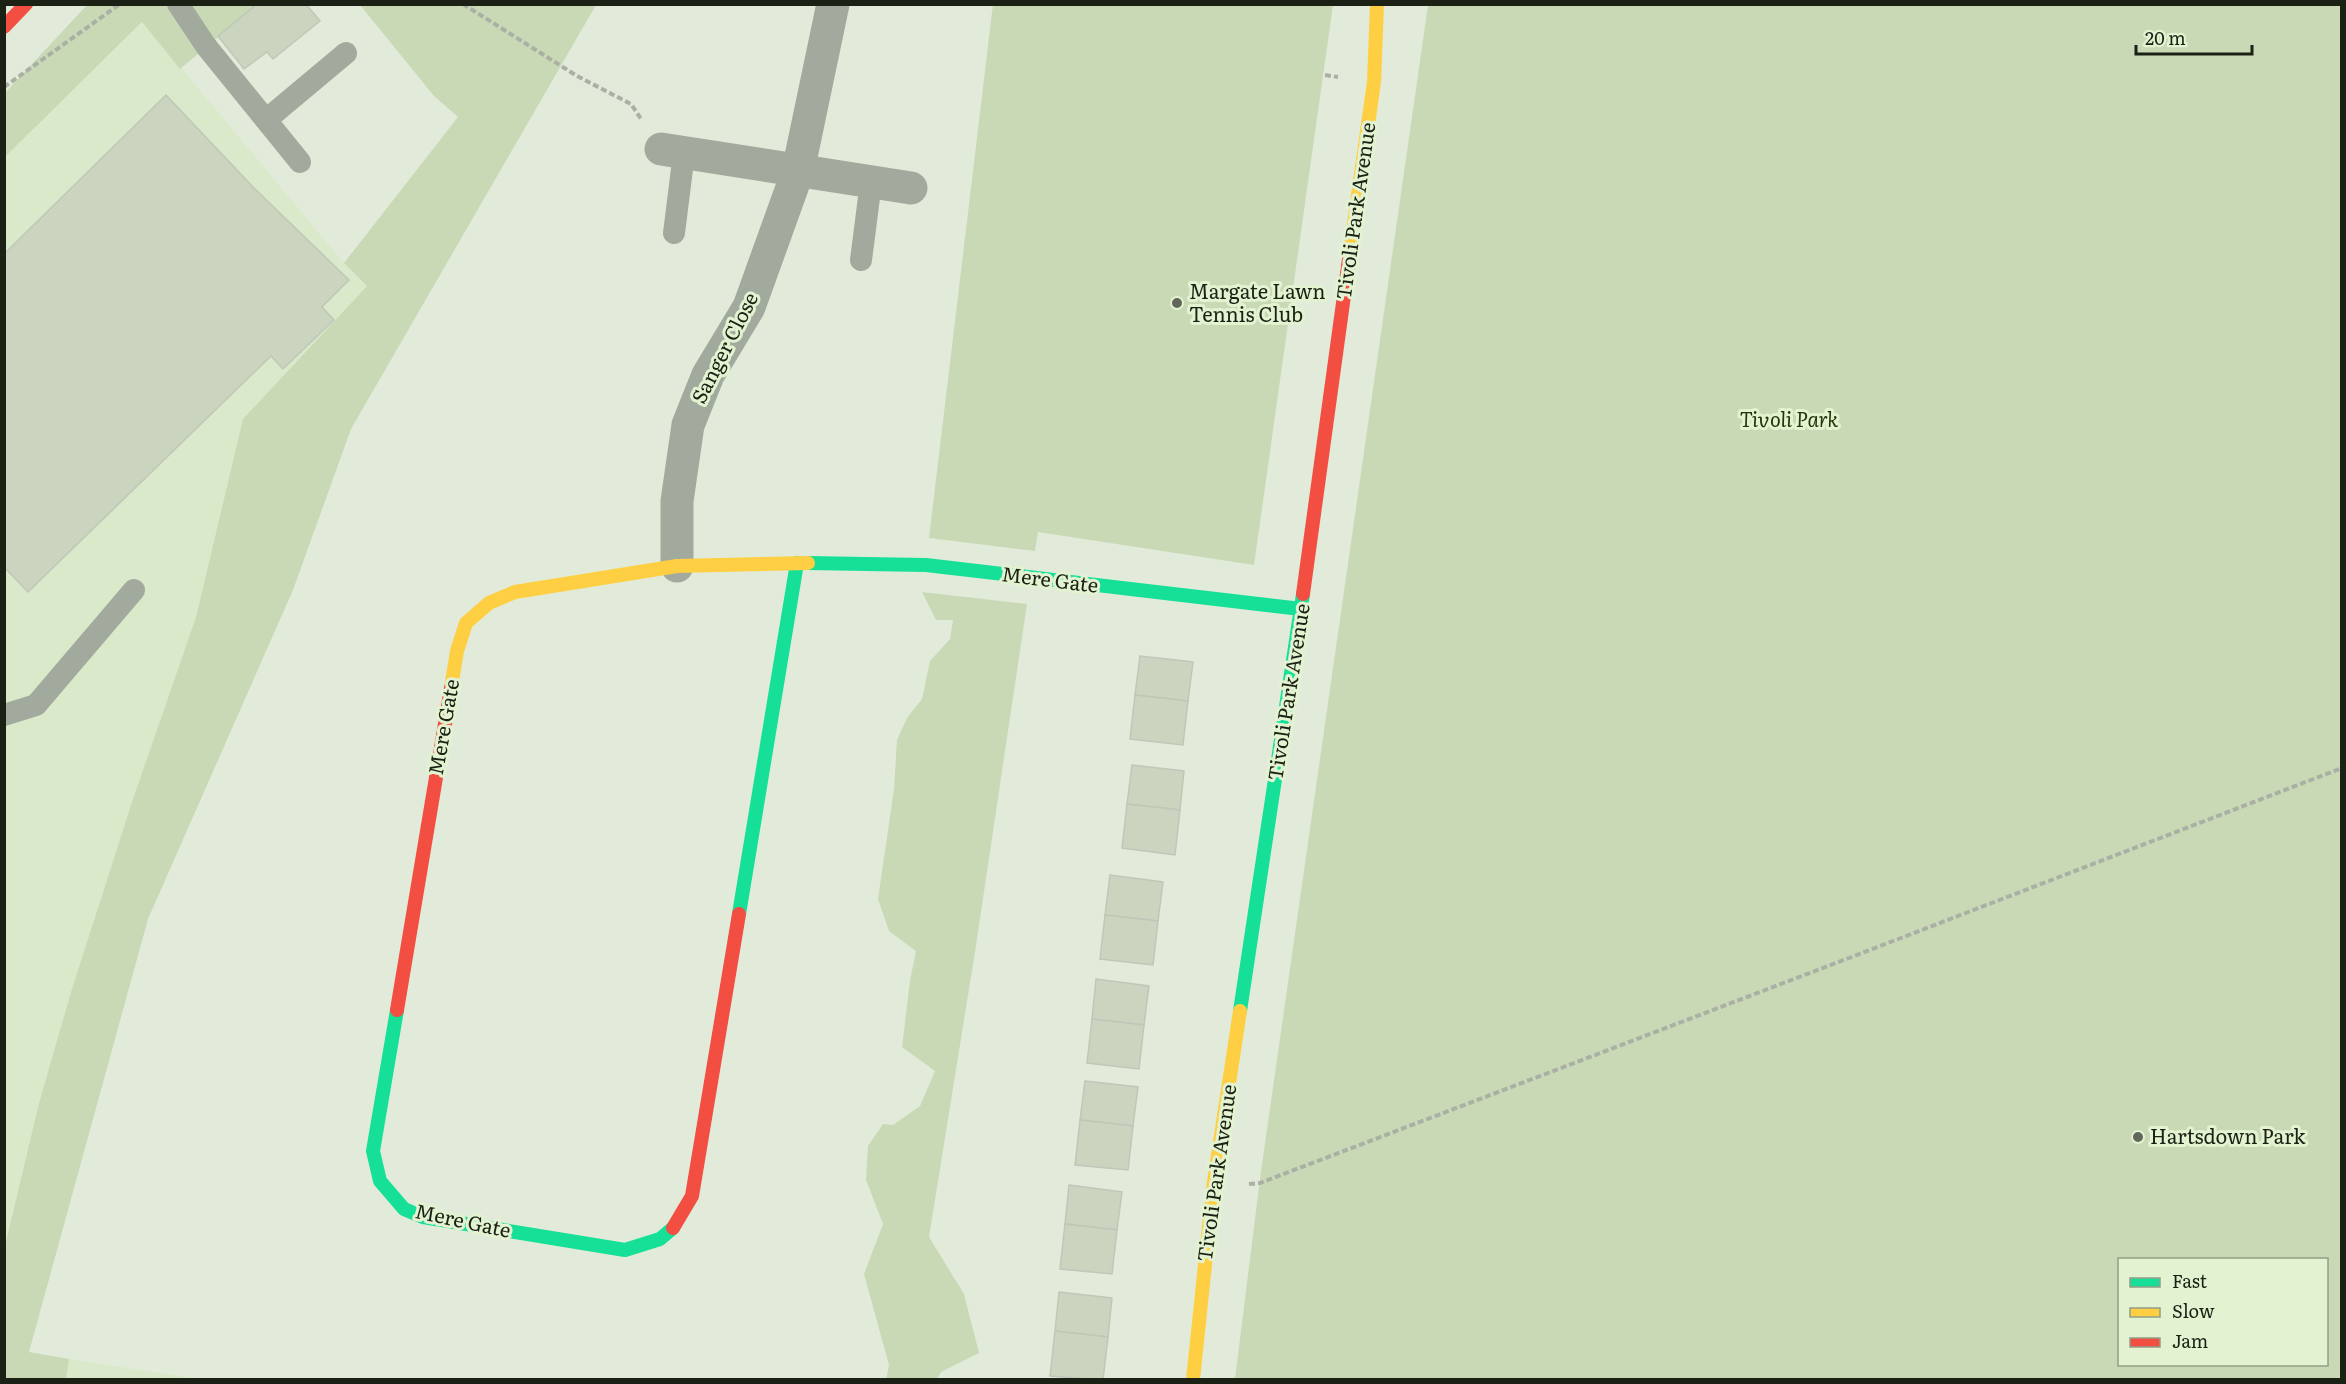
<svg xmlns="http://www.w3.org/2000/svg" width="2346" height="1384" viewBox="0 0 2346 1384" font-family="Literata,serif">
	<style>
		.built { fill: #dbe9cb }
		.green { fill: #c9d9b6; fill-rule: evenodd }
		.building { fill: #cbd4bf; stroke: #c0c7b8; stroke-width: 1.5 }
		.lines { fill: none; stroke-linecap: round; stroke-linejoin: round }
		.path { stroke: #abb0a4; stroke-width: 4; stroke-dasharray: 6 3; stroke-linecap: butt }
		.lane { stroke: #a2a99d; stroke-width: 22 }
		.street { stroke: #a2a99d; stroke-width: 33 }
		.fast { stroke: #16e098; stroke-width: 14 }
		.slow { stroke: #ffcf43; stroke-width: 14 }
		.jam { stroke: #f24e42; stroke-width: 14 }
		.poi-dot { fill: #61685a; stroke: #e3f3d1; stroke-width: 2 }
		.labels { text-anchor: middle; stroke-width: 6; stroke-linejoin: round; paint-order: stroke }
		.street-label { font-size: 20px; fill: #1c2115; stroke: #e3f3d1 }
		.poi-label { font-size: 20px; fill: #1c2115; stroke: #e3f3d1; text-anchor: start }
		.park-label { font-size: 20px; font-style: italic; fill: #253507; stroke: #e3f3d1 }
	</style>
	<rect width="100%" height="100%" fill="#e2ebd9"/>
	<g class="built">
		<path d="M143,22l201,241 23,23 -124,133 -47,198 -64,185 -61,190 -32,111 -34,143v-1089z"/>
		<path d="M69,1359l131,20 -134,1z"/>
	</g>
	<g class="green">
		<path d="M993,4l340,1 -79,560 -216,-33 -3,19 -106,-13z"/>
		<path d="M87,5h170l-77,64 -38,-47 -137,135 -1,-63z"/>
		<path d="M360,5h236l-245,424 -58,161 -145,329 -119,433 40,7 -3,20h-61v-133l34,-143 32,-111 61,-190 64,-185 47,-198 124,-133 -23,-23 114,-146 -24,-21z"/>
		<path d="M1428,5h913v1374h-1106l26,-208zM2120,1260h206v104h-206z"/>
		<path d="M922,592l105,12 -52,348 -46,285 35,57 15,59 -38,19 -4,7 -51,1 3,-15 -25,-91 19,-50 -17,-44 2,-34 15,-22 10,1 27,-19 15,-35 -33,-24 8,-66 6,-30 -27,-20 -11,-32 16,-110 3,-49 10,-22 15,-19 8,-38 20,-22 3,-19h-17z"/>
	</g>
	<g class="building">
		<path d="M257,4h49l14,17 -47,38 -6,-7 -23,17 -26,-33z"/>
		<path d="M166,95l88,93 95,92 -27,27 12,13 -51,49 -12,-13 -243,236 -24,-25v-313z"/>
		<path d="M1140,656l53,6 -5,39 -53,-6z"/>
		<path d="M1135,695l53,6 -5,44 -53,-6z"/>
		<path d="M1132,765l52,6 -4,39 -53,-6z"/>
		<path d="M1127,804l53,6 -5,45 -53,-7z"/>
		<path d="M1110,875l53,7 -5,39 -53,-6z"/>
		<path d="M1105,915l53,6 -5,44 -53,-6z"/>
		<path d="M1096,979l53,7 -5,39 -52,-6z"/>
		<path d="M1092,1019l52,6 -5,44 -52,-6z"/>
		<path d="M1085,1081l53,6 -5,39 -53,-6z"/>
		<path d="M1080,1120l53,6 -5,44 -53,-5z"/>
		<path d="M1069,1185l53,7 -5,38 -52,-6z"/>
		<path d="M1065,1224l52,6 -5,44 -52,-5z"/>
		<path d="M1059,1292l53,6 -4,39 -53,-6z"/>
		<path d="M1055,1331l53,6 -5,43 -53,-4z"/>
	</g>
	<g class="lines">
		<g class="path">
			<path d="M463,4l114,72 54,28 10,15"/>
			<path d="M1325,75l13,2"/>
			<path d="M4,87l116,-83"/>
			<path d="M1249,1184l11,-1 589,-225 493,-190"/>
		</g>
		<g class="lane">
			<path d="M178,4l28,42 94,116"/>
			<path d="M266,120l80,-67"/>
			<path d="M674,233l10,-80"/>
			<path d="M861,260l10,-78"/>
			<path d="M4,715l32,-10 98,-115"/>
		</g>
		<g class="street">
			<path d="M661,149l250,39"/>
			<path d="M677,566v-65l11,-76 20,-50 41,-68 49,-136 35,-167"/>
		</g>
		<g class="fast">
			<path d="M808,563l118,2 375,44"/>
			<path d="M739,914l58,-351"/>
			<path d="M397,1010l-24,141 7,30 24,28 19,8 202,33 35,-11 13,-11"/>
			<path d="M1240,1011l63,-417"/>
		</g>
		<g class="slow">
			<path d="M1350,252l24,-170 3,-78"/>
			<path d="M451,688l6,-37 9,-28 23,-20 26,-11 162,-26 131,-3"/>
			<path d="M1193,1380l20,-192 27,-177"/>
		</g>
		<g class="jam">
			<path d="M4,27l22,-23"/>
			<path d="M1303,594l47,-342"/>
			<path d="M397,1010l54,-322"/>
			<path d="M673,1228l19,-32 47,-282"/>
		</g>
	</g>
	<g class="poi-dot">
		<circle cx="1177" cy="303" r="6"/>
		<circle cx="2138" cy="1137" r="6"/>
	</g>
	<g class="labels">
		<g class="street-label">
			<text transform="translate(1356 211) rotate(-82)" y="7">Tivoli Park Avenue</text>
			<text transform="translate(725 348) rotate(-63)" y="7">Sanger Close</text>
			<text transform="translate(1050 580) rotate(7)" y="7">Mere Gate</text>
			<text transform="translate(1289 692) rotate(-81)" y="7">Tivoli Park Avenue</text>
			<text transform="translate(444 727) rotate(-80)" y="7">Mere Gate</text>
			<text transform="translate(1217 1173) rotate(-82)" y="7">Tivoli Park Avenue</text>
			<text transform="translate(463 1221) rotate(12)" y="7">Mere Gate</text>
		</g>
		<g class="poi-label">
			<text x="1189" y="299">Margate Lawn<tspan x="1189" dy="23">Tennis Club</tspan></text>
			<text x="2150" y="1144">Hartsdown Park</text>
		</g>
		<g class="park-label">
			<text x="1789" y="427">Tivoli Park</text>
		</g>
	</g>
	<rect width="2346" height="1384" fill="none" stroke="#1c2115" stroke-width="12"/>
	<rect x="2118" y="1258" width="210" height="108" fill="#e3f3d1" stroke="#939f86" stroke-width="1.5"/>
	<rect x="2130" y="1278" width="30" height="9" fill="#16e098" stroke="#939f86" stroke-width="1.5"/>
	<text x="2172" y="1288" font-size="18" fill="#1c2115">Fast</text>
	<rect x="2130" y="1308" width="30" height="9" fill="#ffcf43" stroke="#939f86" stroke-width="1.5"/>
	<text x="2172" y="1318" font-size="18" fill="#1c2115">Slow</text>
	<rect x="2130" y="1338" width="30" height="9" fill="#f24e42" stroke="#939f86" stroke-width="1.5"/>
	<text x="2172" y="1348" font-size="18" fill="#1c2115">Jam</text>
	<path d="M2136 45v9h116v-9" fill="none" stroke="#1c2115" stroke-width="3"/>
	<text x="2145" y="45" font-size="18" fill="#1c2115" stroke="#e3f3d1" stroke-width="4.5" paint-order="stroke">20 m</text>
</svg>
